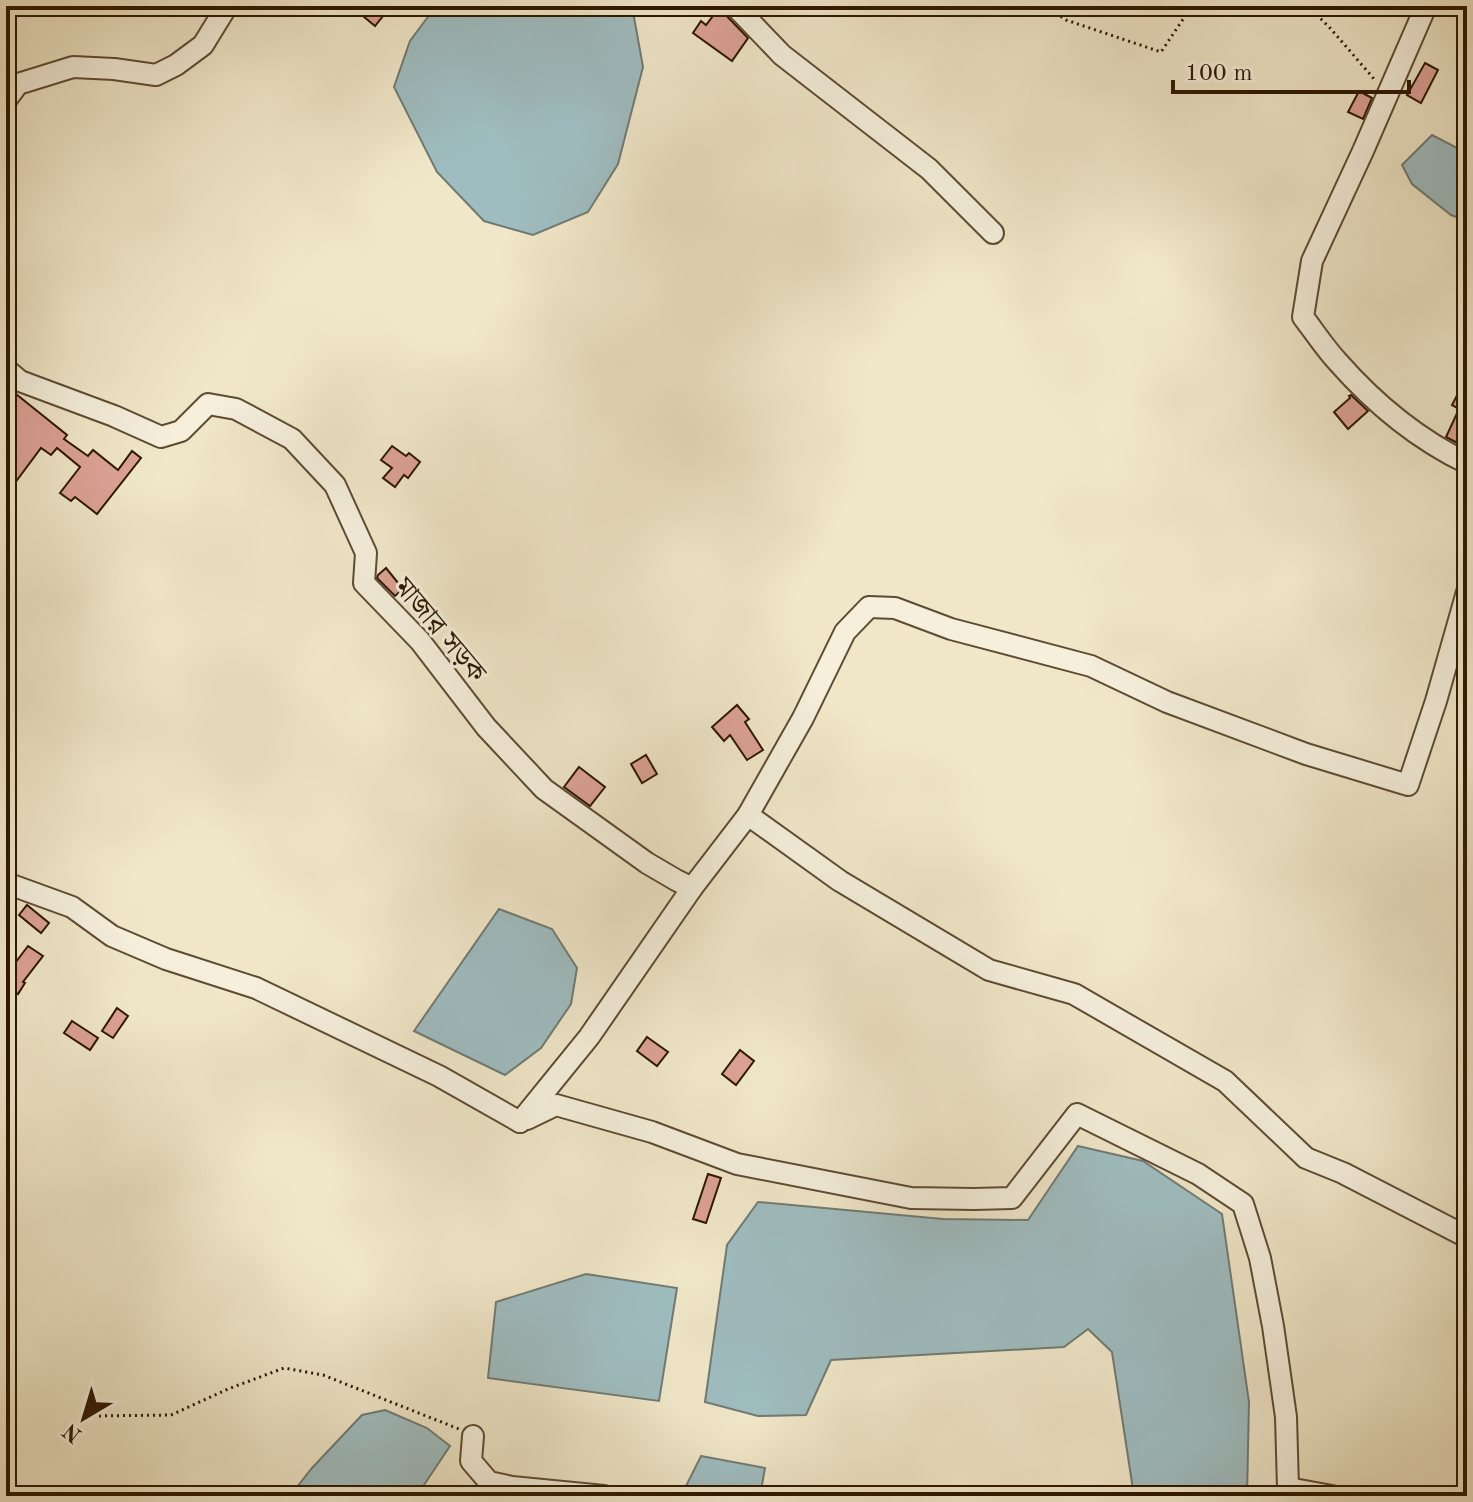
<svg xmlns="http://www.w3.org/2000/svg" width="1473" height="1502" viewBox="0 0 1473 1502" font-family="'Old Standard TT','Noto Serif Bengali',serif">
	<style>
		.water { fill: #9fbdc1; stroke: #717b74; stroke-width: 2 }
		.building { fill: #dca296; stroke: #2c1700; stroke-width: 2 }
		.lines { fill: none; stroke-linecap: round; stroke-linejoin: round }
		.minor-casing { stroke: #5d4b32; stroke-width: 24 }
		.path { stroke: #2c1700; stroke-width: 3; stroke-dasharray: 2 4; stroke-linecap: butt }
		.minor { stroke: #f5efdc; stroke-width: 20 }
		.labels { text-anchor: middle; stroke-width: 6; stroke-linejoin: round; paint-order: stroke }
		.street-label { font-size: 28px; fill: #2c1700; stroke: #f5efdc }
	</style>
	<rect width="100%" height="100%" fill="#f0e7c9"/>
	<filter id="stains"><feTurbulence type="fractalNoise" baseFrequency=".0025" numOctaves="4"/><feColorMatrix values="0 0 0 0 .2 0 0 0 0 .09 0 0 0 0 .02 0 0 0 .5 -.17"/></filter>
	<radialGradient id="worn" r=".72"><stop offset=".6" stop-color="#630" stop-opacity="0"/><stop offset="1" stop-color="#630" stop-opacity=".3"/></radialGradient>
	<g class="water">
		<path d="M436,6h196l11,61 -25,97 -30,48 -55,23 -49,-14 -47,-49 -43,-85 16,-46z"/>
		<path d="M1432,135l35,18v68l-16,-6 -39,-31 -10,-19z"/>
		<path d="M499,909l53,20 25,39 -6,36 -30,44 -36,27 -91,-44z"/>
		<path d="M1078,1146l65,15 79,53 27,188 -2,94h-113l-22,-144 -24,-23 -24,18 -233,13 -25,55 -48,1 -53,-14 22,-157 31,-43 185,17 85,1z"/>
		<path d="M586,1274l91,14 -18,113 -171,-23 8,-76z"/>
		<path d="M385,1410l42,18 23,18 -26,39 -10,11h-124l22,-28 50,-53z"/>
		<path d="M701,1456l64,12 -5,28h-79z"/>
	</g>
	<g class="building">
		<path d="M351,6h40l-16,20z"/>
		<path d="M719,8l29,30 -16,23 -39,-28 8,-12 5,4z"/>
		<path d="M1425,63l13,7 -17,33 -14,-8z"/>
		<path d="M1359,91l13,7 -9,21 -15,-7z"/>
		<path d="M1467,376v72l-21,-11 13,-28 -7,-4z"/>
		<path d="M6,386l61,49 -3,4 24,17 5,-6 25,20 14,-19 9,7 -44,56 -22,-17 -4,4 -11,-8 20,-26 -23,-19 -6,7 -10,-7 -35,47z"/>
		<path d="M1351,395l17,16 -20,18 -14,-17 16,-14 -1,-2z"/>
		<path d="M392,446l14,10 3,-3 11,9 -12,16 -4,-3 -9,12 -12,-9 9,-10 -11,-8z"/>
		<path d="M386,568l17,21 -8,7 -18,-18 1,-3z"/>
		<path d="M737,705l12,14 -4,3 18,28 -16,10 -17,-25 -6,6 -12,-14z"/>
		<path d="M646,755l11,19 -15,9 -11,-19z"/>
		<path d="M579,767l26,20 -15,19 -26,-19z"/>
		<path d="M27,905l22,18 -8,10 -22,-18z"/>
		<path d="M28,946l15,10 -20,26 2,1 -7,11 -12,-8v-11z"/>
		<path d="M117,1008l11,8 -15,22 -11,-7z"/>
		<path d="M72,1021l26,17 -8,12 -26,-17z"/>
		<path d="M647,1037l21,15 -11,14 -20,-15z"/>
		<path d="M740,1050l14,11 -18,24 -14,-11z"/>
		<path d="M708,1174l13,4 -15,45 -13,-4z"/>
	</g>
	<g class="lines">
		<g class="minor-casing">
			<g id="minor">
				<path d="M735,6l47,49 147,114 64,64"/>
				<path d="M1426,6l-63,145 -51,110 -9,56c11,14 21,30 34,44 36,41 80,78 130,102"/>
				<path d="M6,100l12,-16 55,-17 41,2 42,6 20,-10 27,-20 24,-39"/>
				<path d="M6,369l14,12 94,35 47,21 20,-6 27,-27 28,5 56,30 43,46 31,68 -2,30 56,58 66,86 58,62 103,74 29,17 16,8"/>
				<path d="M748,815l92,66 149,89 85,24 151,87 81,77 37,15 124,64"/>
				<path d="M6,883l66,24 40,29 54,23 90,29 183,88 81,46"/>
				<path d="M527,1119l29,-14 96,27 85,32 174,34 63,1 38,-1 65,-84 121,60 45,30 17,54 13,68 13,91 2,71 44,8"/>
				<path d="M520,1122l69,-85 103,-149 56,-73 55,-97 42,-86 24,-25 26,1 56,21 140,37 76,36 139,52 102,31 28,-84 31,-109"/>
				<path d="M473,1436l-2,25 18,21 23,5 92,9"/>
			</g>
		</g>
		<g class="path">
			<path d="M1046,6l20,14 95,32 31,-46"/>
			<path d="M1308,6l23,23 43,50"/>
			<path d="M93,1416l78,-1 57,-26 56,-21 39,7 136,54"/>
		</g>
		<use href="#minor" class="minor"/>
	</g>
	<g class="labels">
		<g class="street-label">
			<text transform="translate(441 629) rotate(50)" y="10">মাজার সড়ক</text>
		</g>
	</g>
	<rect width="1473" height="1502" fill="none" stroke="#f0e7c9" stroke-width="32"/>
	<rect x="8" y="8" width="1457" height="1486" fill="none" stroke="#2c1700" stroke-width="4"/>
	<rect x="16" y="16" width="1441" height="1470" fill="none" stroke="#2c1700" stroke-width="2"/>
	<g transform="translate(84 1418) rotate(218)" stroke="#f5efdc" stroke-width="6" paint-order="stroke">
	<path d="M0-6L14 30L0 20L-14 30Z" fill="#2c1700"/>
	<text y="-12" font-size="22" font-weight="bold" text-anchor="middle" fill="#2c1700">N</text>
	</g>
	<path d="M1173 80v12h236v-12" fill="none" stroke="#2c1700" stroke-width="4"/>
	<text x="1185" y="80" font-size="24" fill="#2c1700" stroke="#f5efdc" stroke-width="6" paint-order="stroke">100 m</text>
	<rect width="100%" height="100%" filter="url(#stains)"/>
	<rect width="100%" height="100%" fill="url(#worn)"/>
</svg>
